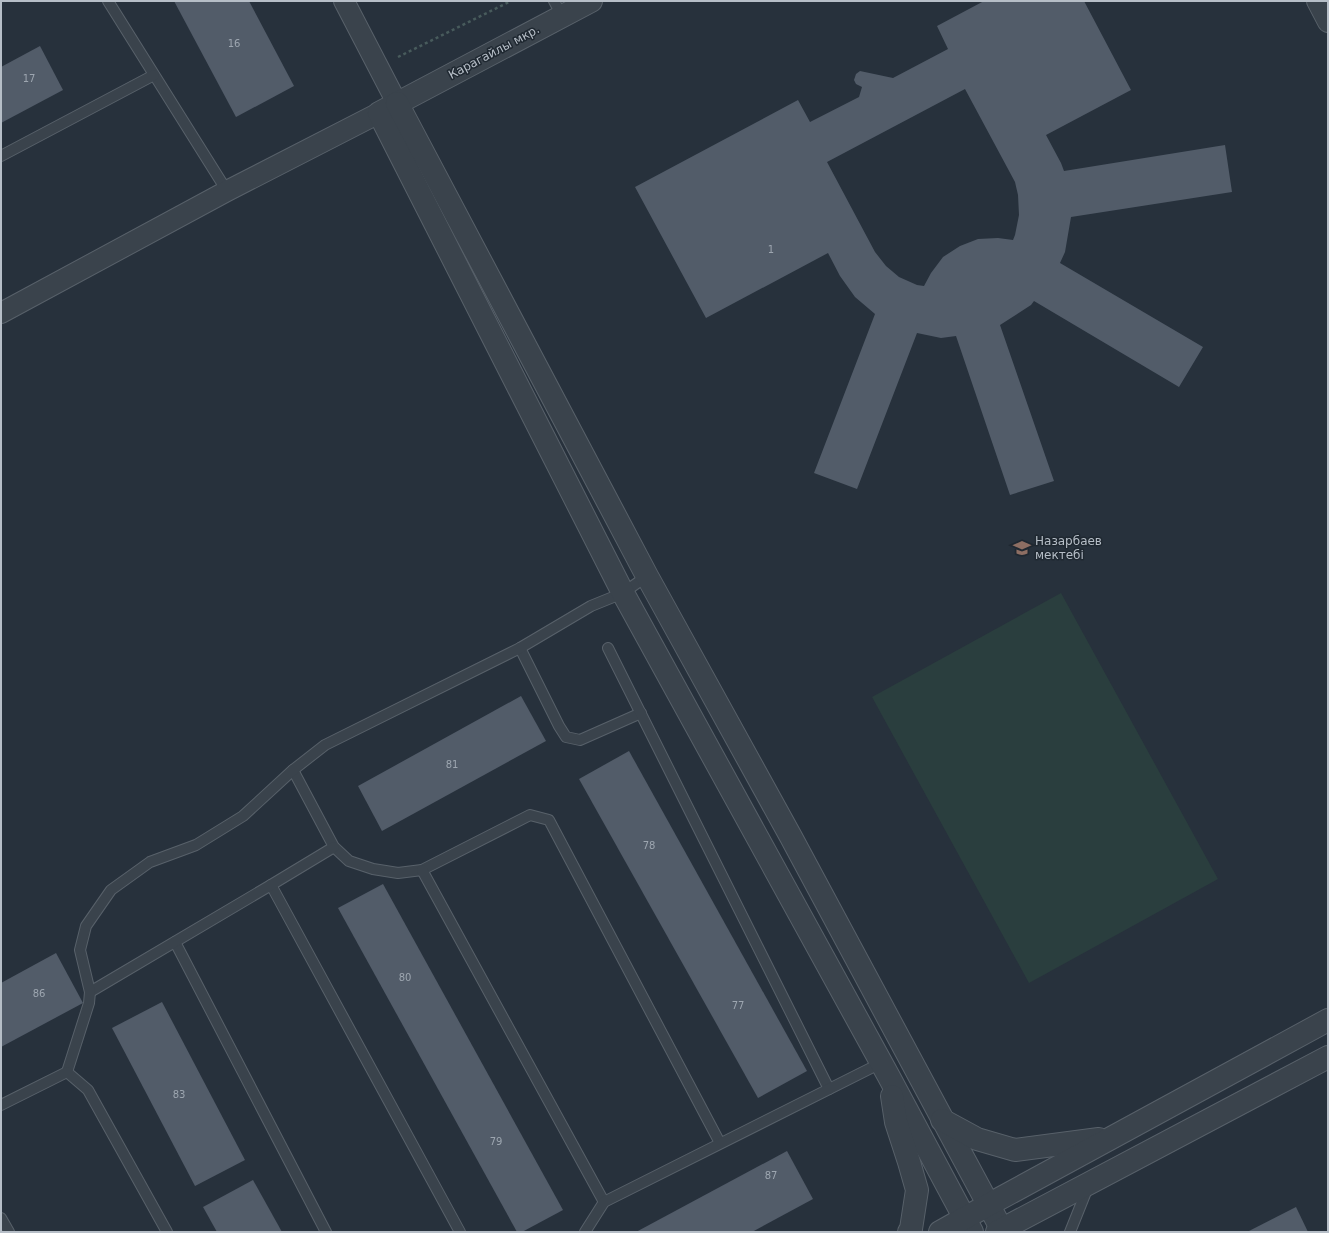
<svg xmlns="http://www.w3.org/2000/svg" width="1329" height="1233" viewBox="0 0 1329 1233" font-family="'DejaVu Sans',sans-serif">
	<style>
		.green { fill: #2a3e3e }
		.building { fill: #525c69; fill-rule: evenodd }
		.lines { fill: none; stroke-linecap: round; stroke-linejoin: round }
		.service-casing { stroke: #58616a; stroke-width: 12 }
		.minor-casing { stroke: #58616a; stroke-width: 22 }
		.tertiary-casing { stroke: #58616a; stroke-width: 24 }
		.path { stroke: #485b5c; stroke-width: 2.5; stroke-dasharray: 3 3; stroke-linecap: butt }
		.service { stroke: #3a434c; stroke-width: 10 }
		.minor { stroke: #3a434c; stroke-width: 20 }
		.tertiary { stroke: #3a434c; stroke-width: 22 }
		.labels { text-anchor: middle; stroke-width: 3; stroke-linejoin: round; paint-order: stroke }
		.number-label { font-size: 10px; fill: #9da6b0 }
		.street-label { font-size: 12px; fill: #b6bec7; stroke: #1f2831 }
		.poi-label { font-size: 12px; fill: #b6bec7; stroke: #1f2831; text-anchor: start }
	</style>
	<rect width="100%" height="100%" fill="#27313c"/>
	<path class="green" d="M1061,593l157,286 -189,104 -157,-286z"/>
	<g class="building">
		<path d="M174,1h75l45,85 -58,31z"/>
		<path d="M984,1h100l47,89 -85,45 15,28 3,8 161,-26 7,47 -161,25 -6,35 -5,11 143,84 -24,40 -145,-86 -3,4 -31,20 54,156 -44,14 -54,-159 -15,2 -24,-5 -60,156 -43,-16 61,-159 -20,-17 -15,-21 -12,-23 -122,65 -71,-131 163,-87 12,22 49,-25 3,-10 -6,-3 -2,-4 2,-6 4,-3 33,7 55,-29 -11,-23zM965,89l50,93 3,13 1,20 -4,20 -2,5 -15,-2 -20,1 -18,7 -17,11 -12,16 -7,13 -7,-1 -18,-8 -13,-11 -11,-14 -48,-90z"/>
		<path d="M40,46l23,44 -62,33v-56z"/>
		<path d="M521,696l25,45 -164,90 -24,-45z"/>
		<path d="M629,751l178,320 -49,27 -179,-319z"/>
		<path d="M383,884l180,326 -41,22h-5l-179,-324z"/>
		<path d="M56,953l27,50 -82,44v-64z"/>
		<path d="M162,1002l83,158 -50,26 -83,-158z"/>
		<path d="M787,1151l26,48 -61,33h-116z"/>
		<path d="M253,1180l29,52h-65l-14,-25z"/>
		<path d="M1296,1207l12,25h-61z"/>
	</g>
	<g class="lines">
		<g class="service-casing">
			<g id="service">
				<path d="M108,1l119,190"/>
				<path d="M554,1l8,15"/>
				<path d="M1,156l153,-81"/>
				<path d="M520,648l39,78 7,11 14,3 61,-27"/>
				<path d="M608,648l221,441"/>
				<path d="M293,770l41,77 15,14 24,8 25,4 24,-3 108,-55 19,5 171,323"/>
				<path d="M422,870l182,332"/>
				<path d="M271,885l189,347"/>
				<path d="M175,942l151,290"/>
				<path d="M90,992l181,-107 63,-38"/>
				<path d="M67,1072l22,-69 1,-11 -10,-42 6,-24 25,-36 39,-28 46,-17 47,-29 50,-46 32,-25 195,-97 71,-42 32,-13 24,-17"/>
				<path d="M1,1105l66,-33 21,18 79,142"/>
				<path d="M1,1218l8,14"/>
				<path d="M585,1232l19,-30 277,-139"/>
				<path d="M1070,1232l18,-45"/>
			</g>
		</g>
		<g class="minor-casing">
			<g id="minor">
				<path d="M344,1l53,102"/>
				<path d="M1317,1l11,21"/>
				<path d="M1,313l226,-122 152,-78"/>
			</g>
		</g>
		<g class="tertiary-casing">
			<g id="tertiary">
				<path d="M591,1l-212,112 244,480 265,482 84,157"/>
				<path d="M397,103l250,473 144,261 211,393"/>
				<path d="M892,1096l4,26 13,40 8,28 -6,39 -2,3"/>
				<path d="M942,1120l35,19 38,11 84,-11"/>
				<path d="M940,1232l48,-27 340,-185"/>
				<path d="M997,1232l331,-175"/>
			</g>
		</g>
		<path class="path" d="M398,57l113,-56"/>
		<use href="#service" class="service"/>
		<use href="#minor" class="minor"/>
		<use href="#tertiary" class="tertiary"/>
	</g>
	<defs>
		<g id="school-bare" transform="scale(1.38)"><path d="M0-5L7-2L0 1L-7-2ZM-4 1L0 2.5L4 1V4Q0 6-4 4Z" fill="#8d6e63" stroke="#1f2831" stroke-width="2.5" paint-order="stroke"/></g>
	</defs>
	<g fill-rule="evenodd">
		<use href="#school-bare" x="1022" y="548"/>
	</g>
	<g class="labels">
		<g class="number-label">
			<text x="234" y="47">16</text>
			<text x="29" y="82">17</text>
			<text x="771" y="253">1</text>
			<text x="452" y="768">81</text>
			<text x="649" y="849">78</text>
			<text x="405" y="981">80</text>
			<text x="39" y="997">86</text>
			<text x="738" y="1009">77</text>
			<text x="179" y="1098">83</text>
			<text x="496" y="1145">79</text>
			<text x="771" y="1179">87</text>
		</g>
		<g class="street-label">
			<text transform="translate(494 52) rotate(-28)" y="4">Карагайлы мкр.</text>
		</g>
		<g class="poi-label">
			<text x="1035" y="545">Назарбаев<tspan x="1035" dy="14">мектебі</tspan></text>
		</g>
	</g>
	<rect width="1329" height="1233" fill="none" stroke="#b6bec7" stroke-width="4"/>
</svg>
